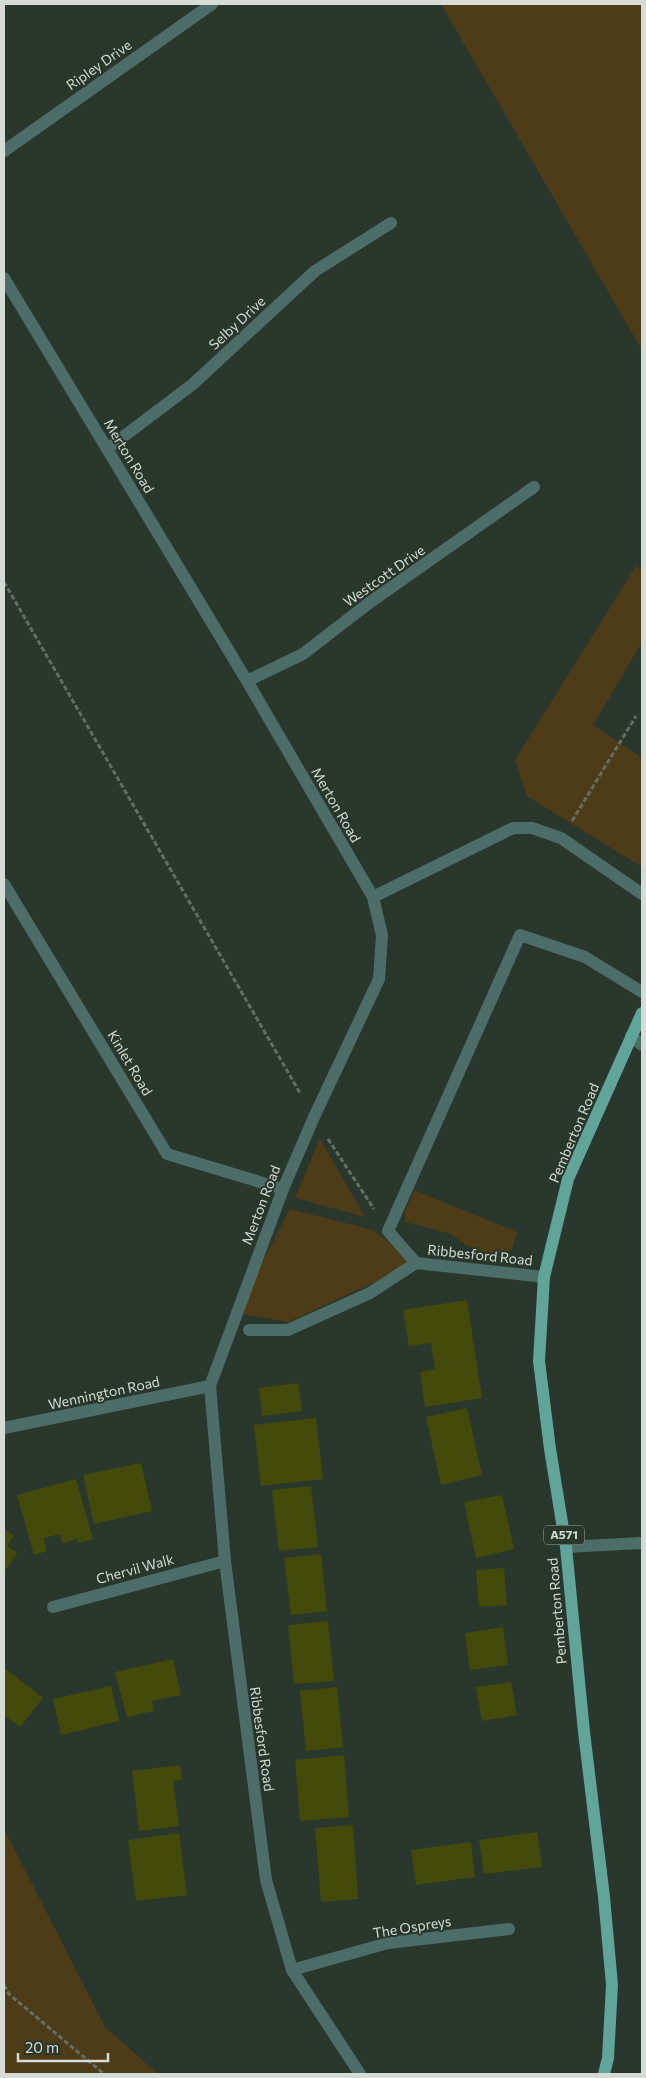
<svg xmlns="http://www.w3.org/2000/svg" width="646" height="2078" viewBox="0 0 646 2078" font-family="Commissioner,sans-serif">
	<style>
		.green { fill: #4e3c18 }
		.building { fill: #444b0a }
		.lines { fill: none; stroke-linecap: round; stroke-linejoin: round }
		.path { stroke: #636e65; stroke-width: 3; stroke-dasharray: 5 2.5; stroke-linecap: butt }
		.minor { stroke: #4d6d68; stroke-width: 12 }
		.major { stroke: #61a59a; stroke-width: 12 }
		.labels { text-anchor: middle; stroke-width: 4; stroke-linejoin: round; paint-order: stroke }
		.shield { fill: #2a372d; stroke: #a1aaa3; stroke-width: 1 }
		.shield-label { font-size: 12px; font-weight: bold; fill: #d4dcd5 }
		.street-label { font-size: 14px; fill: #d4dcd5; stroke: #2a372d }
	</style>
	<rect width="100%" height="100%" fill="#2a372d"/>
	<g class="green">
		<path d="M441,4h201v346z"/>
		<path d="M636,566l6,4v72l-49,83 49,33v109l-115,-71 -12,-36z"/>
		<path d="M320,1139l45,78 -70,-19z"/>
		<path d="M414,1190l103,42 -4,15 -5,7h-19l-23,-9 -15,-11 -46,-12 1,-12z"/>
		<path d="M290,1209l83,21 43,33 -128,59 -52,-9z"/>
		<path d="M4,1829l101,198 53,47h-154z"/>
	</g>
	<g class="building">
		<path d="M467,1300l15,98 -57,9 -5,-35 15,-3 -4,-26 -22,3 -6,-36z"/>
		<path d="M298,1383l4,28 -40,5 -3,-28z"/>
		<path d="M467,1408l15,67 -41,10 -15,-68z"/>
		<path d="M316,1418l7,61 -62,7 -7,-61z"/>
		<path d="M141,1463l11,48 -58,13 -11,-49z"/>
		<path d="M76,1479l17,60 -14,4 -2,-4 -15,4 -2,-9 -16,4 3,13 -13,4 -17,-60z"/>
		<path d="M311,1486l7,61 -39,4 -7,-61z"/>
		<path d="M502,1495l12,54 -38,9 -12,-56z"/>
		<path d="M4,1529l10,7 -7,10 10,7 -13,19z"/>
		<path d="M321,1554l6,57 -36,4 -7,-57z"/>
		<path d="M504,1568l3,37 -28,2 -3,-37z"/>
		<path d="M328,1621l6,60 -40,3 -6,-59z"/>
		<path d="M503,1627l5,38 -38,5 -5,-37z"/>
		<path d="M173,1659l8,36 -29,6 2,10 -27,6 -12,-45z"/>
		<path d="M4,1668l39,30 -23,29 -16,-12z"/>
		<path d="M511,1682l6,33 -35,6 -6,-34z"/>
		<path d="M111,1686l8,35 -58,14 -8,-36z"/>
		<path d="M337,1687l6,60 -37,4 -6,-60z"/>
		<path d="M344,1755l5,62 -49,4 -5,-61z"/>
		<path d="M180,1765l2,15 -9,1 6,45 -40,5 -7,-60z"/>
		<path d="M353,1825l5,74 -37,3 -6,-74z"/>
		<path d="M537,1832l5,35 -58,7 -5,-34z"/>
		<path d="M179,1833l8,62 -51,6 -8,-61z"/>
		<path d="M471,1842l4,35 -59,8 -5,-35z"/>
	</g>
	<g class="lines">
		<g class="path">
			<path d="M4,582l296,511"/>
			<path d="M572,821l64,-105"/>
			<path d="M328,1139l46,70"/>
			<path d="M4,1985l5,9 95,80"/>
		</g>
		<g class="minor">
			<path d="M4,151l208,-147"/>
			<path d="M4,278l243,403 126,216 9,38 -3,44 -65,138 -31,72 -73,197 15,175 41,319 26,90 68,104"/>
			<path d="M107,449l86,-65 122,-113 76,-48"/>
			<path d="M247,681l56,-27 66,-51 165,-116"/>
			<path d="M4,884l163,270 116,35"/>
			<path d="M373,897l140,-69h19l29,10 81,56"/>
			<path d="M631,1036l11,9"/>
			<path d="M416,1263l-28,-32 132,-296 65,22 57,35"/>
			<path d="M249,1330h39l82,-37 46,-30 128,14"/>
			<path d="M4,1428l206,-42"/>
			<path d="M566,1547l76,-4"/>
			<path d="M53,1607l172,-46"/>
			<path d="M292,1970l96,-27 121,-14"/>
		</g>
		<path class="major" d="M604,2074l4,-16 4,-73 -8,-88 -20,-165 -18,-185 -16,-98 -11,-88 5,-84 24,-98 74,-166"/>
	</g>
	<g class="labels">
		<rect class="shield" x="544" y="1525.5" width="40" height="19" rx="4"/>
		<g class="shield-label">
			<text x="564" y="1539">A571</text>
		</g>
		<g class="street-label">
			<text transform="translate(99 65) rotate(-35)" y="5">Ripley Drive</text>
			<text transform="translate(237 323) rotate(-43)" y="5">Selby Drive</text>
			<text transform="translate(129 456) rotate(59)" y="5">Merton Road</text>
			<text transform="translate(384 576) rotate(-35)" y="5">Westcott Drive</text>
			<text transform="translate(336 805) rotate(60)" y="5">Merton Road</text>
			<text transform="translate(130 1063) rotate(59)" y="5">Kinlet Road</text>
			<text transform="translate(574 1133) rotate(-67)" y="5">Pemberton Road</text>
			<text transform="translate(261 1205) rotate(-69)" y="5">Merton Road</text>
			<text transform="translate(480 1255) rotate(6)" y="5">Ribbesford Road</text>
			<text transform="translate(104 1393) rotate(-12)" y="5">Wennington Road</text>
			<text transform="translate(135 1569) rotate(-15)" y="5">Chervil Walk</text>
			<text transform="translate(557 1611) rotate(-95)" y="5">Pemberton Road</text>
			<text transform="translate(262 1739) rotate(82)" y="5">Ribbesford Road</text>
			<text transform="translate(412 1927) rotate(-9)" y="5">The Ospreys</text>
		</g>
	</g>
	<rect width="646" height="2078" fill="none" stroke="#d4dcd5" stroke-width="10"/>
	<path d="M18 2053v8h90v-8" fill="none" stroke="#d4dcd5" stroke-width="2.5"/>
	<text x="25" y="2053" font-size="15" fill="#d4dcd5" stroke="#2a372d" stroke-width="4" paint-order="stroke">20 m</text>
</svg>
